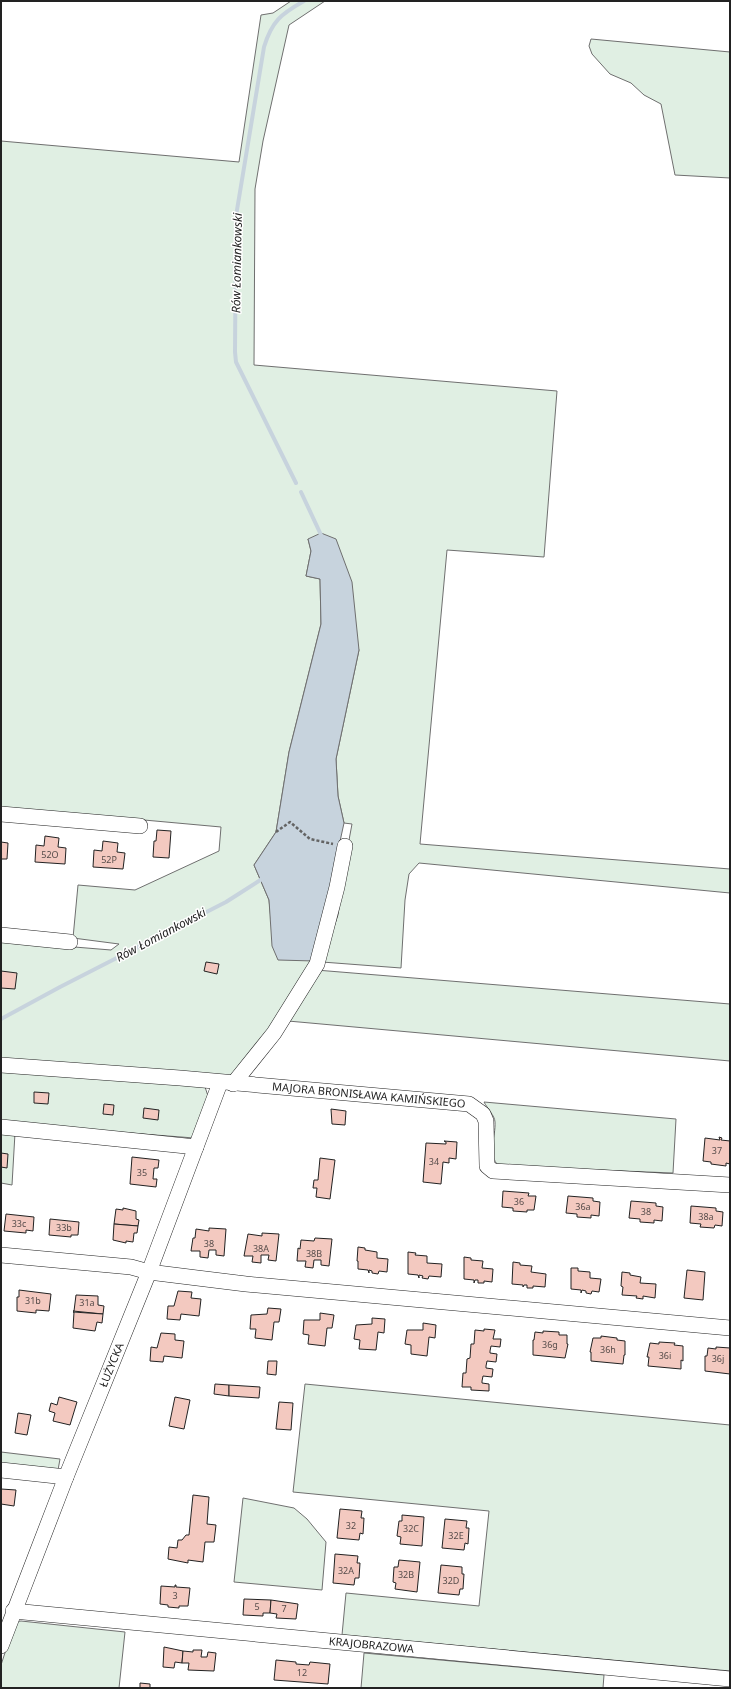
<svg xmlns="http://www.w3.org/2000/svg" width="731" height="1689" viewBox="0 0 731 1689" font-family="'Noto Sans',sans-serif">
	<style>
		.green { fill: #e0efe3; stroke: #6f6f6f }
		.water { fill: #c7d3dd; stroke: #6f6f6f }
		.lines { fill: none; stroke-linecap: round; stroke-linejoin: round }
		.stream { stroke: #c7d3dd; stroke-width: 4 }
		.building { fill: #f3c9c0; stroke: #222 }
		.minor-casing { stroke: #222; stroke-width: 16 }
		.path { stroke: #646464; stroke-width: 2.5; stroke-dasharray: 3 2; stroke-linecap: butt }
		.minor { stroke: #fff; stroke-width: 15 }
		.labels { text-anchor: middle; stroke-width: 3; stroke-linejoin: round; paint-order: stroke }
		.number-label { font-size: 9px; fill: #564c4a }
		.street-label { font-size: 11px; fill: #222; stroke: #fff }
		.water-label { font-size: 12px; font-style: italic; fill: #222; stroke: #fff }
	</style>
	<rect width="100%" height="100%" fill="#fff"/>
	<g class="green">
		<path d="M291,1h34l-36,24 -26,116 -8,48 -1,176 303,26 -13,166 -97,-7 -27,294 310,25v24l-311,-30 -10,11 -4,26 -4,68 -79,-6 16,-47 8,-59 6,-32 -8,-1 -6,-27 -2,-37 23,-109 -51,-111 3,12 -5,25 14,3 1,45 -32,128 -13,80 -22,33 15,35 2,19 43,42 -35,59 -49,60 -229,-20v-119l110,9 8,-6 -46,-6 5,-53 57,5 84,-39 2,-24 -220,-20v-666l238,21 22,-147 12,-2z"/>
		<path d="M591,39l139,13v126l-55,-3 -14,-71 -17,-9 -13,-12 -21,-9 -18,-20 -3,-8z"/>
		<path d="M316,970l414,34v57l-442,-40z"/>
		<path d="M1,1070l204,17 4,12 -15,39 -193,-15z"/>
		<path d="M484,1102l192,17 -3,54 -100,-4 -32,2 -44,-7c-10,-13 -1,-27 -2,-42 0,-6 -8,-14 -11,-20z"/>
		<path d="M1,1132l14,1 -3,52 -11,-2z"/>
		<path d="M305,1384l425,41v246l-388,-36 4,-42 133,13 10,-95 -196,-19z"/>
		<path d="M1,1452l59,7 -2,11 -57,-6z"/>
		<path d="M243,1498l51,10 13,11 19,23 -4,48 -88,-8z"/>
		<path d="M21,1621l104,11 -6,56h-118v-23l14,-43z"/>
		<path d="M364,1653l240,22 -1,13h-242z"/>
	</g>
	<path class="water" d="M321,533l15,6 16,43 7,68 -23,109 2,37 6,27 -30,138 -36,-1 -6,-14 -3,-46 -15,-35 22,-33 13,-80 32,-128 -1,-45 -14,-3 5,-25 -3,-12z"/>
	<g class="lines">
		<g class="stream">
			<path d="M296,483l-60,-121 -1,-10 1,-136 28,-169c8,-26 17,-33 40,-46"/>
			<path d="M301,492l21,45"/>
			<path d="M1,1019l59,-32 166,-85 39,-25"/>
		</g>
	</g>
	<g class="building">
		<path d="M157,830l14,1 -2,27 -16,-1 1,-16h2z"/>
		<path d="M45,836l14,2 -1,9 8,1 -1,16 -30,-2 1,-17 8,1z"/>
		<path d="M103,841l15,2 -1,9 8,1 -2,16 -30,-2 1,-17 8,1z"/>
		<path d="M1,842l7,1 -1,16h-6z"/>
		<path d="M206,962l13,2 -2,10 -13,-3z"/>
		<path d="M1,971l16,2 -2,16 -14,-1z"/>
		<path d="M34,1092l15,1 -1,11 -14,-1z"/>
		<path d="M104,1104l10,1 -1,10 -10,-1z"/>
		<path d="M144,1108l15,2 -1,10 -15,-2z"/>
		<path d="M331,1109l15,2 -1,14 -13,-1z"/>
		<path d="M719,1137l3,1 -1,2 9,1v23l-4,-1v3l-15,-2v-2l-8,-1 2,-23 15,2z"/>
		<path d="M444,1141l13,1 -1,17 -7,-1v5l-6,-1 -2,22 -18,-2 3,-39 20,1v-2z"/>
		<path d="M1,1153l7,1 -1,14 -6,-1z"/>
		<path d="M132,1157l27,3 -1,8h-4l-1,11h4l-1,8 -26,-3z"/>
		<path d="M320,1158l15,2 -5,39 -14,-2 1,-9h-4l1,-8h4z"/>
		<path d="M503,1191l26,2 -1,3h8l-2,14h-7v2l-14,-1v-3l-11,-1z"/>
		<path d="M568,1196l25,2v3l7,1 -1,14 -8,-1v3l-14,-1v-3l-11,-1z"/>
		<path d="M631,1201l25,2v3l7,1 -1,14 -8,-1v3l-14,-1v-3l-11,-1z"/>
		<path d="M691,1206l25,2v3l7,1 -1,14 -7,-1 -1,3 -14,-1 1,-3 -11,-1z"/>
		<path d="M123,1208l13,3v8l3,1 -1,6 -24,-2 2,-15 7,1z"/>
		<path d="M6,1214l28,3 -1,14 -7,-1v3l-22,-2z"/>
		<path d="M50,1219l29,3 -1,13h-7v2l-22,-2z"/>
		<path d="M114,1224l24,2 -1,7h-3l-1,9 -7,-1v2l-13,-3z"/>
		<path d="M209,1228l17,1 -2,27 -8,-1v-5h-7l-1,8 -8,-1v-6h-9l2,-13h2l1,-9 13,2z"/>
		<path d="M262,1233l17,1 -3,27 -8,-1 1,-5h-8v8l-9,-1 1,-6h-9l4,-22 14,2z"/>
		<path d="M315,1238l17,1 -3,27 -8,-1v-5h-7l-1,8 -8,-1 1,-6h-9l1,-13 2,1 1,-9 13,1z"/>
		<path d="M358,1247l7,1v2l12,2v6l11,1 -1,13 -8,-1 -1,3 -6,-1v-2l-3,-1v3l-1,-3 -10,-1v-8h-1z"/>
		<path d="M408,1252l8,1 -1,2 12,1v7l15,1 -1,13 -12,-1 -1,3 -6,-1 1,-2 -4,-1v3l-1,-3 -10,-1z"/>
		<path d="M464,1257l7,1v2l12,1 -1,7 11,1 -1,13 -8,-1v2h-6v-3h-3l-1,3v-3l-10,-1z"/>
		<path d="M513,1262l7,1v2l12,1 -1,6 15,2 -1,13 -12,-1v2h-6v-3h-3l-1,2v-2l-11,-1z"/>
		<path d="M571,1268h7v3l12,1v6l11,1 -2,13 -7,-1 -1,3 -5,-1v-2l-4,-1 -1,3v-3l-10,-1z"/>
		<path d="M687,1270l18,2 -2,28 -19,-2z"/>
		<path d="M622,1272l8,1v2l11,2 -1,6 16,1 -1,14 -12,-2v3l-7,-1 1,-2 -15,-1 1,-8 -2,-1z"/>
		<path d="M19,1290l32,4 -2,17 -13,-1v3l-19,-2v-14h2z"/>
		<path d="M178,1291l14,1 -1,6 10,1 -2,17 -18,-2 -1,6 -13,-1 1,-13h6z"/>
		<path d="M76,1295l22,1v9l6,1 -1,8 -30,-3h1z"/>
		<path d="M268,1308l13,1 -2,13h-5l-2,18 -17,-2 1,-9h-6l1,-14 16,-1z"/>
		<path d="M73,1312l30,2 -1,9 -5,-1 -2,9 -22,-3 1,-16z"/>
		<path d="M320,1313l14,2 -2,13h-5l-2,18 -17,-2 1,-9 -6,-1 1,-14h16z"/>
		<path d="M372,1318l13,1 -1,14 -6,-1 -2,18 -17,-1 1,-9 -6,-1 2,-14 16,-1z"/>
		<path d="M423,1323l13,2 -1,13 -6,-1 -2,19 -16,-2v-9l-6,-1 2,-14h16z"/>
		<path d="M484,1329l11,1 -2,9h8l-1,8 -9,-1 -1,5v2l7,1 -1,8 -9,-1 -1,5v2l7,1 -1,8 -9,-1 -1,5v2l7,1v7l-18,-1v-3h-9l1,-14h3l1,-14 3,-1 1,-14h3l1,-14 9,1z"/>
		<path d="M543,1331l16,1v3h8v9h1l-3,14 -32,-3v-15h1l1,-8 8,1z"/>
		<path d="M161,1333l14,1v6l9,1 -2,17 -18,-2 -1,6 -13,-1 1,-14 6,1z"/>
		<path d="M601,1336l16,2v2l8,1v14h-1l-1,9 -32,-3v-9h-1l3,-14h8z"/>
		<path d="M659,1342l16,1 -1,2 9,1v15l-2,-1v9l-33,-3 1,-9h-2l3,-14 9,1z"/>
		<path d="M716,1347l14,1v26l-25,-3v-15h2l1,-8 8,1z"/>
		<path d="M268,1361h9l-1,14 -9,-1z"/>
		<path d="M215,1384l14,1v11l-15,-2z"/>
		<path d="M229,1385l31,2 -1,11 -30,-2z"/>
		<path d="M59,1397l18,5 -7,23 -17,-4 2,-8 -6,-2 2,-8 6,2z"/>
		<path d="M175,1397l15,3 -6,29 -15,-3z"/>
		<path d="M279,1402l14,1 -2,27 -15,-1z"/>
		<path d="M18,1413l13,2 -4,20 -12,-2z"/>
		<path d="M1,1489l15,1 -2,16 -13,-2z"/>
		<path d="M193,1495l16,2 -2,27 9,1 -2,17h-9l-2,20 -15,-2v3l-20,-4 1,-12 8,1 1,-8h4l4,-5h3z"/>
		<path d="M340,1509l22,2 -1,7h3l-1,16 -3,-1 -1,7 -22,-2z"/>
		<path d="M402,1515l22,2 -2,29 -22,-2 1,-7 -4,-1 2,-15h3z"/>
		<path d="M445,1519l22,2 -1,7h3l-1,16 -3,-1 -1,7 -22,-2z"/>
		<path d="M335,1554l23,2 -1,7h3l-1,15h-4l-1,7 -21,-2z"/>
		<path d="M399,1560l21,2 -3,30 -22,-3 1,-6 -3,-1 1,-15h4z"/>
		<path d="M441,1565l21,2v7h2l-1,15h-3l-1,6 -21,-2z"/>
		<path d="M176,1585v2l14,1 -2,18h-9v2l-11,-1v-2l-8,-1 1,-18 14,1v-2z"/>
		<path d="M244,1599l27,1 -1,13h-7v3l-20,-1z"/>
		<path d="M271,1600l27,4 -2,15 -20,-1 1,-4 -7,-1z"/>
		<path d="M164,1647l19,4 -1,12 -7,-1 -1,6 -11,-1z"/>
		<path d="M193,1650h9l-1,7h6l1,-5 8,1 -2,18 -26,-1 1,-7h-7l1,-12 10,1z"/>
		<path d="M276,1660l20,2v2l13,1 1,-3 20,2 -2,20 -54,-4z"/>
		<path d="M140,1683l10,1v4h-10z"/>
	</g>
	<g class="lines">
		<g class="minor-casing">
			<g id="minor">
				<path d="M1,814l139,12"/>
				<path d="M1,935l69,7"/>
				<path id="s1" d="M1,1065l179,13 289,26 14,10 3,7 1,45 6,5 237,14"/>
				<path d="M233,1084l41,-51 43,-69 20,-77 8,-41"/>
				<path d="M1,1127l195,20"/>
				<path d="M1,1255l130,12 18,5 97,12 484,44"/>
				<path d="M1,1470l65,7"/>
				<path id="s2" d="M13,1611l717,68"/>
				<path id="s3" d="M1,1646l65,-169 83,-205 71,-189"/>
			</g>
		</g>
		<path class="path" d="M276,832l14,-10 20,17 23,5"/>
		<use href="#minor" class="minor"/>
	</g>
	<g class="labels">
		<g class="number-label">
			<text x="50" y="858">52O</text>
			<text x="109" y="863">52P</text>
			<text x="717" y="1154">37</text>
			<text x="434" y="1165">34</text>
			<text x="142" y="1176">35</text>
			<text x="519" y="1205">36</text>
			<text x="583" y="1210">36a</text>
			<text x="646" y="1215">38</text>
			<text x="706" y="1220">38a</text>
			<text x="19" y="1227">33c</text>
			<text x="64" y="1231">33b</text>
			<text x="209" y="1247">38</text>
			<text x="261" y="1252">38A</text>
			<text x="314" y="1257">38B</text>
			<text x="33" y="1304">31b</text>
			<text x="87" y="1306">31a</text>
			<text x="550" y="1348">36g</text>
			<text x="608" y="1353">36h</text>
			<text x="665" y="1359">36i</text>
			<text x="718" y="1362">36j</text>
			<text x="351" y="1529">32</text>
			<text x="411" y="1532">32C</text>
			<text x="456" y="1539">32E</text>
			<text x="346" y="1574">32A</text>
			<text x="406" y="1578">32B</text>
			<text x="451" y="1584">32D</text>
			<text x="175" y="1599">3</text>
			<text x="257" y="1610">5</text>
			<text x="284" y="1612">7</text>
			<text x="302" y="1676">12</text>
		</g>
		<g class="street-label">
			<text dy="4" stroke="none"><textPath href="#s1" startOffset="369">MAJORA BRONISŁAWA KAMIŃSKIEGO</textPath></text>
			<text dy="4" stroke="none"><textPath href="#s3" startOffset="302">ŁUŻYCKA</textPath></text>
			<text dy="4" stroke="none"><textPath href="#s2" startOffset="360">KRAJOBRAZOWA</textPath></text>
		</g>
		<g class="water-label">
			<text transform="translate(237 263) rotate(-89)" y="4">Rów Łomiankowski</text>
			<text transform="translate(161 935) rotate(-28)" y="4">Rów Łomiankowski</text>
		</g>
	</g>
	<rect width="731" height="1689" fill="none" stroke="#222222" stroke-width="4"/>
</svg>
